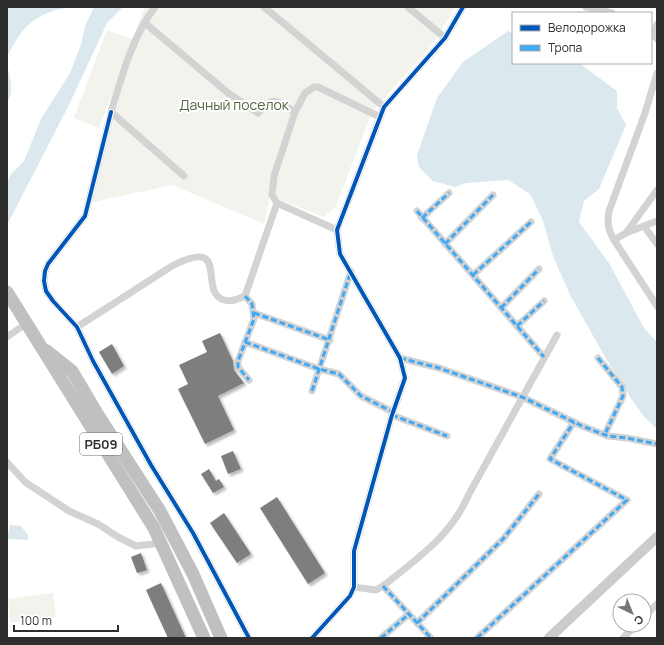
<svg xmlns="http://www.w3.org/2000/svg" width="664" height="645" viewBox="0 0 664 645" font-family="Manrope,sans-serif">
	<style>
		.green { fill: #f1f3ec }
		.water { fill: #dbe9ef }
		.building { fill: #7e7e7e; filter: url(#shadow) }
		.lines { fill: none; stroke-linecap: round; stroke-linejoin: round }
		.street { stroke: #d3d3d3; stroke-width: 7 }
		.secondary { stroke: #ccc; stroke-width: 10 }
		.highway { stroke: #c0c0c0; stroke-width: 13 }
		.quiet { stroke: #3fa9f5; stroke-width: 3; stroke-dasharray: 6 3; stroke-linecap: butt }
		.cycleway-casing { stroke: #fff; stroke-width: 6 }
		.cycleway { stroke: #0057b8; stroke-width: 4 }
		.labels { text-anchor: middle; stroke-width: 4; stroke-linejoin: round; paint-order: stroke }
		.shield { fill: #fff; stroke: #6d6d6d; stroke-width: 1 }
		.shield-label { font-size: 13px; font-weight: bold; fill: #2e2e2e }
		.park-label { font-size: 14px; fill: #546540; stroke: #fff }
	</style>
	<defs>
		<filter id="shadow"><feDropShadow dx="2.5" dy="2.5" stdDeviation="1" flood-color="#0004"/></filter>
	</defs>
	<rect width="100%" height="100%" fill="#fff"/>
	<g class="green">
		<path d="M145,7h310l-22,37 -61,68 -36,94 -12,11 -54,-21 -6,28 -92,-39 -88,19 35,-127 -20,51 -25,-10 33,-88 25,9z"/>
		<path d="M53,593l3,24 -46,6 -2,-24z"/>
	</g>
	<g class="water">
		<path d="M7,7h116l-16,16 -38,82 -62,120v-42l4,-9 13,-13 17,-42 29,-46 11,-28 4,-19 9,-19c-34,-2 -63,5 -80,37 -2,4 -6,10 -7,14 -1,12 10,32 0,44z"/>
		<path d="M508,31l5,2v30h66l38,28v17l9,17 -27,64 -15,12 -5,21 30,41 35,65 13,14v87l-12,-11 -13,-18 -27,-43 -35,-62 -17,-39 -10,-35 -13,-27 -22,-14 -42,3 -11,4 -22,-6 -14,-14 -2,-12 20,-57 26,-36z"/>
		<path d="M10,525l11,1 7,9v5l-21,-1z"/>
	</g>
	<g class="building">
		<path d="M220,333l13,28 1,9 10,13 -26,13 16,34 -29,14 -27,-55 10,-5 -9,-19 28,-13 -5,-11z"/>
		<path d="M112,344l12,22 -12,8 -13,-22z"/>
		<path d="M233,451l8,18 -13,5 -7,-18z"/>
		<path d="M209,469l7,12 3,-2 5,8 -11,6 -12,-19z"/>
		<path d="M277,497l48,76 -17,11 -48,-76z"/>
		<path d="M224,513l27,41 -14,9 -27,-40z"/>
		<path d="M141,553l6,17 -10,3 -6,-16z"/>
		<path d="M161,583l25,55h-18l-22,-48z"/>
	</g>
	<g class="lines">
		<g class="street">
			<path d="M155,7c-23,30 -33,69 -44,105l73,64"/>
			<path d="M264,7l120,100"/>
			<path d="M408,7l37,31"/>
			<path d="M586,7l26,6"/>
			<path d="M145,23l83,70 30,20c15,-19 19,-12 37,-1"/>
			<path d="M657,24l-3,11 3,4"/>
			<path d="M657,73l-12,40 -36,98c-2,12 -1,18 5,29l43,66"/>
			<path d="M111,112l-26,104 -37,48 -3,7 -1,10 2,10 7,10 24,26 16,34 58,104 42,68 56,105"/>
			<path d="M277,203l-5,-8 2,-19 21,-64 10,-19 9,-6h4l62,30"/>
			<path d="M417,211l127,146"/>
			<path d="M422,218l27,-25"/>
			<path d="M644,226l13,18"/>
			<path d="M626,233l31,-12"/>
			<path d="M614,240l12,-7 31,-43"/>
			<path d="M445,244l48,-49"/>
			<path d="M473,275l58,-53"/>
			<path d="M245,296l7,8 2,15 -16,42v6l11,13"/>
			<path d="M501,308l38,-39"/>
			<path d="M254,313l76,27"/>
			<path d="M517,326l27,-25"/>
			<path d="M77,327l95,-61c60,-31 25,26 52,34 7,2 15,-1 21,-4l32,-93 60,27"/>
			<path d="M7,337l20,-14"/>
			<path d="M245,342l74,27 20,5 22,22 32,16"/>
			<path d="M400,358l39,10 83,29 60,29 26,10 19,2 30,6"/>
			<path d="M598,358l24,29 1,9 -18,38"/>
			<path d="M312,391l39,-120"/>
			<path d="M392,415l55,21"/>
			<path d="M7,462l18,20 44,29 29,13 20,13 18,9 26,-3"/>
			<path d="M383,586l48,52"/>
			<path d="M354,587l22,3 7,-4c35,-28 68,-50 86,-92l88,-159"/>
			<path d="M644,617l13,-13"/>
			<path d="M417,623l86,-84 36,-45"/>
			<path d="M312,638l38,-42 4,-9v-36l38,-136 13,-37 -5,-20 -60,-104 -3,-24 47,-123 61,-69 18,-31"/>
			<path d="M381,638l28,-24"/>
			<path d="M477,638l150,-138 -77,-41 24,-37"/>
			<path d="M623,638l13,-13"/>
		</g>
		<path class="secondary" d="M549,638l108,-101"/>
		<g class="highway">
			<path d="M7,292l147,236 50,110"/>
			<path d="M47,351l25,20 26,44 62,96 33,63 28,64"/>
		</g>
		<g class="quiet">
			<path d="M417,211l127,146"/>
			<path d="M422,218l27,-25"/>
			<path d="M445,244l48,-49"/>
			<path d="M473,275l58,-53"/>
			<path d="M245,296l7,8 2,15 -16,42v6l11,13"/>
			<path d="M501,308l38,-39"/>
			<path d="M254,313l76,27"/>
			<path d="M517,326l27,-25"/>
			<path d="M245,342l74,27 20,5 22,22 32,16"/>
			<path d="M400,358l39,10 83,29 60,29 26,10 19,2 30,6"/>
			<path d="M598,358l24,29 1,9 -18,38"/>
			<path d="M312,391l39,-120"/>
			<path d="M392,415l55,21"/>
			<path d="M383,586l48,52"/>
			<path d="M417,623l86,-84 36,-45"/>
			<path d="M381,638l28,-24"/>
			<path d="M477,638l150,-138 -77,-41 24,-37"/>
		</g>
		<g class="cycleway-casing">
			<g id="cycleway">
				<path d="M111,112l-26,104 -37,48 -3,7 -1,10 2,10 7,10 24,26 16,34 58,104 42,68 56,105"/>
				<path d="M312,638l38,-42 4,-9v-36l38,-136 13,-37 -5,-20 -60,-104 -3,-24 47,-123 61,-69 18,-31"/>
			</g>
		</g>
		<use href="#cycleway" class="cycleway"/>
	</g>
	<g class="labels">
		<rect class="shield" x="80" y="433" width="42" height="22" rx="3"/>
		<g class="shield-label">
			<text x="101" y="449">РБ09</text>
		</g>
		<g class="park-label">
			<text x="234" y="110">Дачный поселок</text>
		</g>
	</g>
	<rect width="664" height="645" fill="none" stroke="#2e2e2e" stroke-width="16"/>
	<rect x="512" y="12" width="140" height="52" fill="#ffffff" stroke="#ababab"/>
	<rect x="520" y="25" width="20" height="6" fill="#0057b8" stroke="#ababab"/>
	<text x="548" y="32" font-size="12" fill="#2e2e2e">Велодорожка</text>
	<rect x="520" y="45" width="20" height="6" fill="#3fa9f5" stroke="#ababab"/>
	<text x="548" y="52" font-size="12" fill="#2e2e2e">Тропа</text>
	<g transform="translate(632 613) rotate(137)"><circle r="19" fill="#ffffff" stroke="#ababab"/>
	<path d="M0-3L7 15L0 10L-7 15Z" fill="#777777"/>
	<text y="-6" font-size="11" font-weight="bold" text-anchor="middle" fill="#2e2e2e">С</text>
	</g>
	<path d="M14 625v6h104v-6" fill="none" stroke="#2e2e2e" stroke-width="2"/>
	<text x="20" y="625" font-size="12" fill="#2e2e2e" stroke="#ffffff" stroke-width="3" paint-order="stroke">100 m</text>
</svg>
